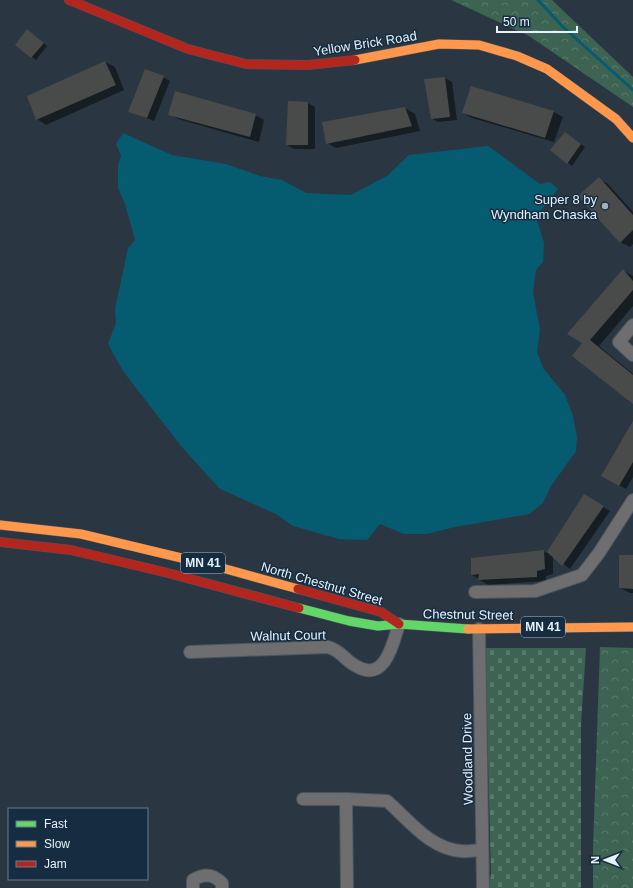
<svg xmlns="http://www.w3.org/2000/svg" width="633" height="888" viewBox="0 0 633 888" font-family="Arial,sans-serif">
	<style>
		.forest { fill: url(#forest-crowns) }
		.cemetery { fill: url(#cemetery-stones) }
		.water { fill: #055c71 }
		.shadow { fill: #0007 }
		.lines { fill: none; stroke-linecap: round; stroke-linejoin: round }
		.stream { stroke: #055c71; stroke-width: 3 }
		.building { fill: #494b4b }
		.street-casing { stroke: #4a555e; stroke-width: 14 }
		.fast-casing { stroke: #4a555e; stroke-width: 10 }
		.slow-casing { stroke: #4a555e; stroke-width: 10 }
		.jam-casing { stroke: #4a555e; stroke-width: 10 }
		.street { stroke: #6e6d70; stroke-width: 12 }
		.fast { stroke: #63d668; stroke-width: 9 }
		.slow { stroke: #ff974d; stroke-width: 9 }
		.jam { stroke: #b3261e; stroke-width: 9 }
		.poi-dot { fill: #a4b1bb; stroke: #162d41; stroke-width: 1.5 }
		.labels { text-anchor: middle; stroke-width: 3; stroke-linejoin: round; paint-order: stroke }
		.shield { fill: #162d41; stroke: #a8b7c4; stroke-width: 1 }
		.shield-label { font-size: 12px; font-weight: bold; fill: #e6f2fc }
		.street-label { font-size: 13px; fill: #e6f2fc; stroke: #162d41 }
		.poi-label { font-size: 13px; fill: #e6f2fc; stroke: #162d41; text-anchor: end }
	</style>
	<defs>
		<pattern id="forest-crowns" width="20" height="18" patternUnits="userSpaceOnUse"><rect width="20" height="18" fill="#3d6353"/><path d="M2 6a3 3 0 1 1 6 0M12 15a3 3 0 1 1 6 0" fill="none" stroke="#597a6d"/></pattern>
		<pattern id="cemetery-stones" width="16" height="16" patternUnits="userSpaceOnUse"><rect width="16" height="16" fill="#3d6353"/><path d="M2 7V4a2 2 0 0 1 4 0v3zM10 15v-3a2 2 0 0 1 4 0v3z" fill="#597a6d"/></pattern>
	</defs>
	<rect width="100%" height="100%" fill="#2a3742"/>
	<g class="forest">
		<path d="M451,0h101l81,77v30l-104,-71z"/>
		<path d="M600,647l33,1v240h-40v-40z"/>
	</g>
	<path class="cemetery" d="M485,648h101l-5,76v164h-92l2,-15z"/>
	<path class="water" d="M123,133l49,22 54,9 34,12 22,4 24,13 45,2 36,-19 22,-21 79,-9 52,38 10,-2 8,7 -22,28 8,26 -1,19 -7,8 -3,22 7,38 -3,22 6,16 22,27 8,21 4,21 -1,14 -25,35 -8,17 -14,11 -74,13 -28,7h-23l-24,-10 -13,16 -28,-1 -46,-13 -17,-12 -56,-25 -39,-43 -58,-75 -15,-27 8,-21 -1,-14 13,-61 7,-8 -10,-36 -7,-16v-23l3,-9 -5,-12z"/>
	<g class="shadow">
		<path d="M28,30l19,16 -11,14 -19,-15z"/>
		<path d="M105,62l10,5 9,23 -78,35 -9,-6z"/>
		<path d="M163,77l7,4 -16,40 -25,-10z"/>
		<path d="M445,78l7,4 5,38 -19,2 -7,-4 -6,-38z"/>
		<path d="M472,87l82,25 9,5 -9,25 -82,-24 -9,-5z"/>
		<path d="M308,103l7,4v42h-21l-7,-4z"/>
		<path d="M405,108l10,6 5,17 -84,17 -9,-5z"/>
		<path d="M169,114l86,1 9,5 -5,22 -81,-23z"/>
		<path d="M569,136l16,11 -13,19 -21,-16z"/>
		<path d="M599,179l9,5 25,28v32l-3,3 -10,-5z"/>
		<path d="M623,270l10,6v30l-34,40 34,28v28l-50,-59z"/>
		<path d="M633,423v54l-7,12 -24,-13z"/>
		<path d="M585,496l25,15 -40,58 -17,-13v18l-7,2v5l-58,4 -16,-10 72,-24 3,2z"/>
		<path d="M633,556v37h-3l-10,-5z"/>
	</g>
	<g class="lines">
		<path class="stream" d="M538,0l24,26 71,64"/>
	</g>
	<g class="building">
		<path d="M27,29l17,14 -13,15 -16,-13z"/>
		<path d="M105,61l11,24 -80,35 -9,-24z"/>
		<path d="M145,69l19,7 -17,42 -19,-6z"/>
		<path d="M445,77l5,40 -19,2 -7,-40z"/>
		<path d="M471,86l83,25 -9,27 -83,-25z"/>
		<path d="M175,91l81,23 -6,23 -82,-22z"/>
		<path d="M288,101l20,1v43h-22z"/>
		<path d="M405,107l7,19 -86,18 -4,-22z"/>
		<path d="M565,132l16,12 -14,20 -17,-14z"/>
		<path d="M599,177l34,38v15l-13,13 -42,-47z"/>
		<path d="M623,269l10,12v9l-43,50 43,35v29l-61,-48 10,-13 -15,-9z"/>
		<path d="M633,421v41l-14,24 -18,-10z"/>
		<path d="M584,494l20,12 -42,60 -15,-14z"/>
		<path d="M544,550l1,19 -8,2v6l-59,3 1,-6 -8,1v-17z"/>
		<path d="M619,555h14v34l-14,-1z"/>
	</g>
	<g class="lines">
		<g class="street-casing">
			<g id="street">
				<path d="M633,325l-14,17 14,13"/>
				<path d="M475,592l60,-1 47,-16 17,-22 34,-53"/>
				<path d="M479,629l4,259"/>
				<path d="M190,652l138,-5c14,4 16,13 28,19 29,17 37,-22 43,-42"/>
				<path d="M303,799h43l41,2c22,19 43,48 74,50 7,1 14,-1 21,-1"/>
				<path d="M346,799l1,89"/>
				<path d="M193,888v-8c11,-7 20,-6 29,3v5"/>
			</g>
		</g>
		<g class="fast-casing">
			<path id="fast" d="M299,608l50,13 29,5 21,-2 69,5"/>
		</g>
		<g class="slow-casing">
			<g id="slow">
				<path d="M355,60l84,-16 40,1 38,11 30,13 69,50 17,19"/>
				<path d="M0,525l81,9 134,32 83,23"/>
				<path d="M468,629l165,-2"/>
			</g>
		</g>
		<g class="jam-casing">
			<g id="jam">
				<path d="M69,0l119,49 58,15 62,1 47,-5"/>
				<path d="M0,542l71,8 93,22 135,36"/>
				<path d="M298,589l83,23 18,12"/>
			</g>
		</g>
		<use href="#street" class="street"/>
		<use href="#fast" class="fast"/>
		<use href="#slow" class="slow"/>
		<use href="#jam" class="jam"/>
	</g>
	<circle class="poi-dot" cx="605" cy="206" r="4"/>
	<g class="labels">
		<g class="shield">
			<rect x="181" y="553" width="44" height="20" rx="3"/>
			<rect x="521" y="617" width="44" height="20" rx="3"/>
		</g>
		<g class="shield-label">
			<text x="203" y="567">MN 41</text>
			<text x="543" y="631">MN 41</text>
		</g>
		<g class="street-label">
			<text transform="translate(365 43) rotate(-9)" y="5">Yellow Brick Road</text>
			<text transform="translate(322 583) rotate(16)" y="5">North Chestnut Street</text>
			<text transform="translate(468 614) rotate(1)" y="5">Chestnut Street</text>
			<text transform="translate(288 635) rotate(-1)" y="5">Walnut Court</text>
			<text transform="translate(467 759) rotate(-91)" y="5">Woodland Drive</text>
		</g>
		<g class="poi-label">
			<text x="597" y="204">Super 8 by<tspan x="597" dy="15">Wyndham Chaska</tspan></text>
		</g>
	</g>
	<rect x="8" y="808" width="140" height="72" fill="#162d41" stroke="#697c8c"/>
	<rect x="16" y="821" width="20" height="6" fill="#63d668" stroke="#697c8c"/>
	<text x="44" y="828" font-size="12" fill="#e6f2fc">Fast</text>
	<rect x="16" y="841" width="20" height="6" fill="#ff974d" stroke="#697c8c"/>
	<text x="44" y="848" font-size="12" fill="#e6f2fc">Slow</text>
	<rect x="16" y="861" width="20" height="6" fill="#b3261e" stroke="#697c8c"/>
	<text x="44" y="868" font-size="12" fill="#e6f2fc">Jam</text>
	<g transform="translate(605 860) rotate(270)" stroke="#162d41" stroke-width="3" paint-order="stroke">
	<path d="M0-3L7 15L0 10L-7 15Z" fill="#e6f2fc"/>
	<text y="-6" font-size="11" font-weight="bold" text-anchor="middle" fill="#e6f2fc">N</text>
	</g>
	<path d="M497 26v6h80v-6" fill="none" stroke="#e6f2fc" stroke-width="2"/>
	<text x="503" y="26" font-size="12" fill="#e6f2fc" stroke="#162d41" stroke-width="3" paint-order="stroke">50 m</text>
</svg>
